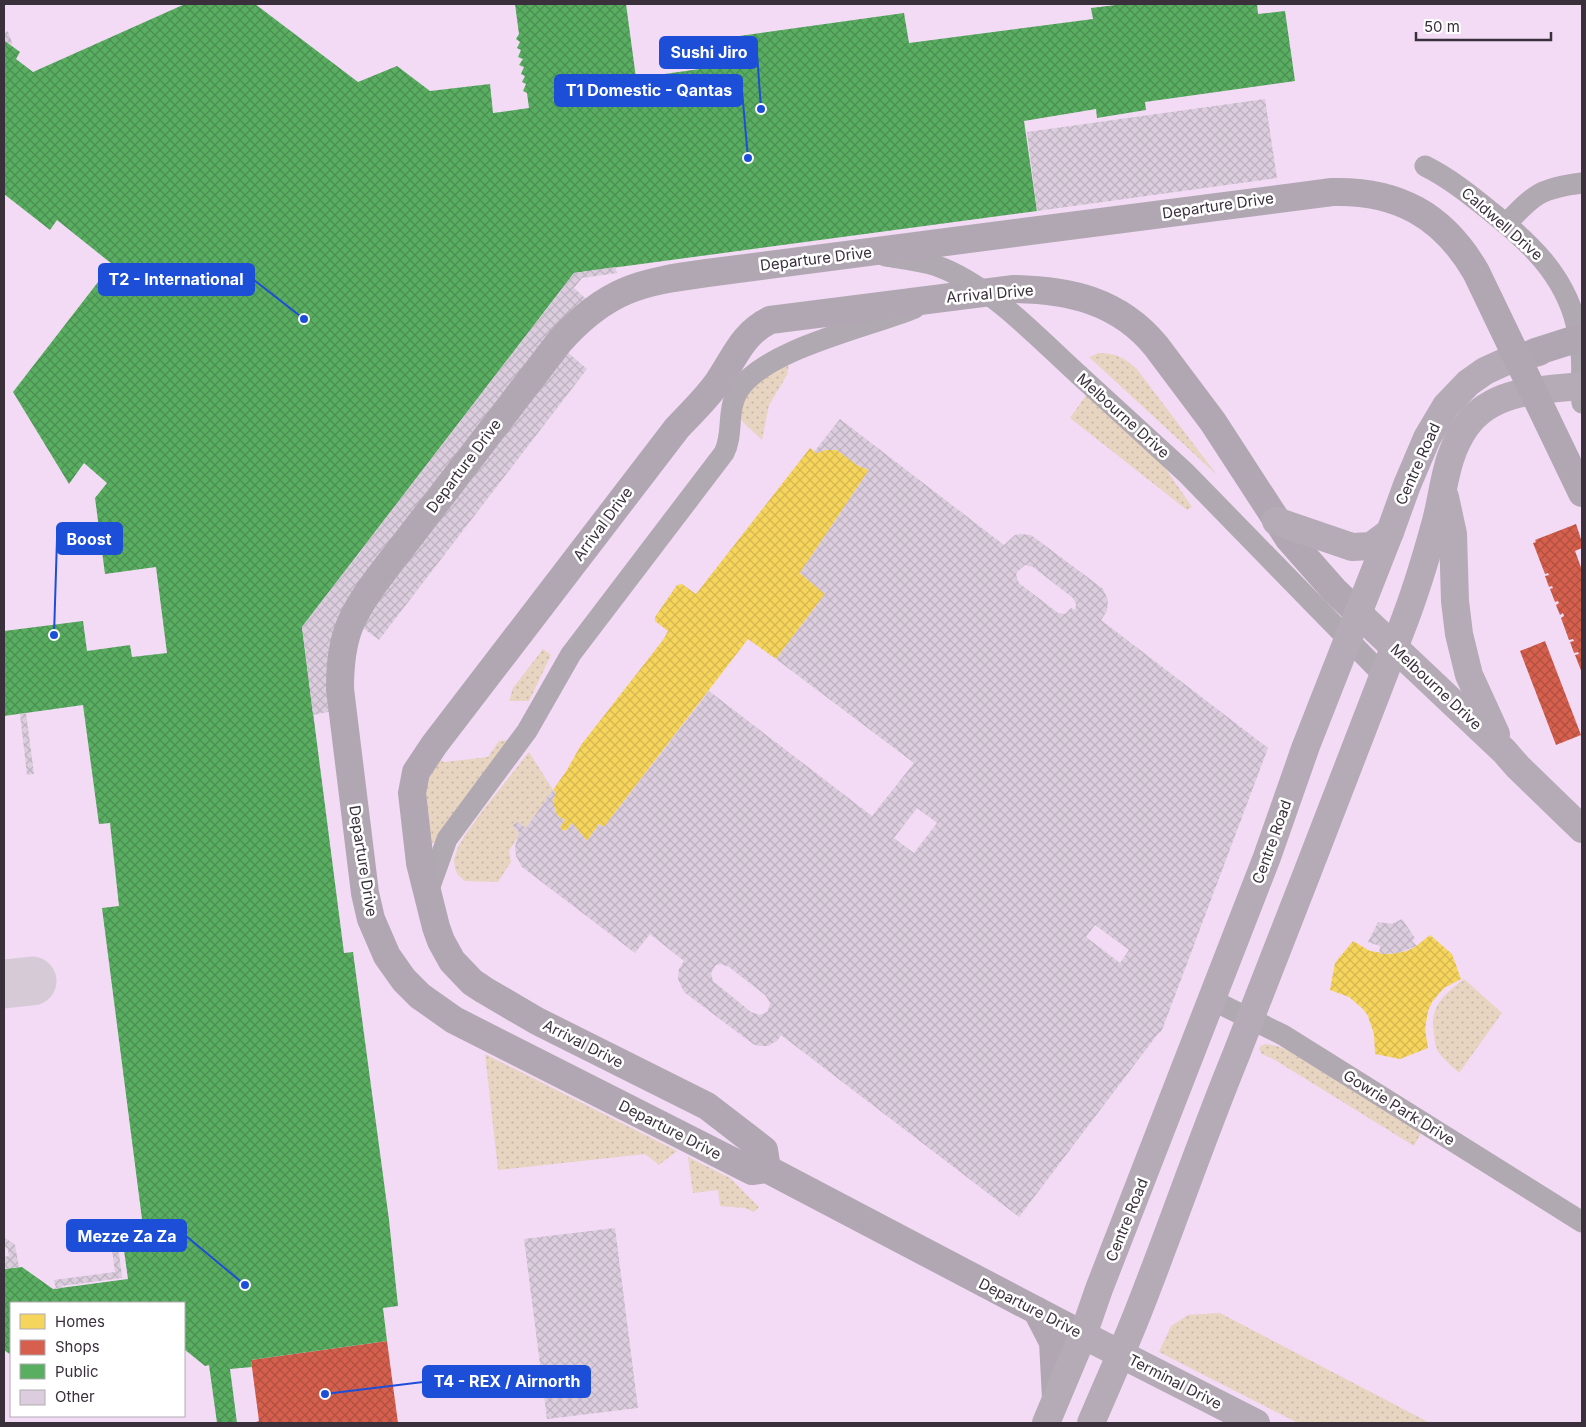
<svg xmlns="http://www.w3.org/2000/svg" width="1586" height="1427" viewBox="0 0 1586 1427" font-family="Inter,sans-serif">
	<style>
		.built { fill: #f3dbf6; fill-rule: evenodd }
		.grass { fill: url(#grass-dots) }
		.homes { fill: url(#homes-cross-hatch) }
		.shops { fill: url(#shops-cross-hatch) }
		.public { fill: url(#public-cross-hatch) }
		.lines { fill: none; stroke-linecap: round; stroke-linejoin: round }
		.taxiway { stroke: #d6cad7; stroke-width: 49 }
		.building { fill: url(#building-cross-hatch); fill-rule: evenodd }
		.street { stroke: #b0a9b1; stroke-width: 21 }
		.secondary { stroke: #b1a7b2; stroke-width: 28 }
		.primary { stroke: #b5abb6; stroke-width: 28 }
		.highway { stroke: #b0a6b1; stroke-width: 28 }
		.street-bridge { stroke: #b0a9b1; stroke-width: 21 }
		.secondary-bridge { stroke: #b1a7b2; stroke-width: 28 }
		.labels { text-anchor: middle; stroke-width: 5; stroke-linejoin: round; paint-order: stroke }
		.street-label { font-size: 15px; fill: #3a303c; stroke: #fff }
		.leader { fill: none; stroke: #1d4ed8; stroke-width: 2 }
		.callout-dot { fill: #1d4ed8; stroke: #fff; stroke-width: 2 }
		.callout { fill: #1d4ed8; stroke: #1d4ed8; stroke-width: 2 }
		.callout-label { font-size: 16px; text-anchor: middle; font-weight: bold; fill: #fff }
	</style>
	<defs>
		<pattern id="grass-dots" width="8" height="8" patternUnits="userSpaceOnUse" patternTransform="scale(1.25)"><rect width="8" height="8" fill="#e7d4c1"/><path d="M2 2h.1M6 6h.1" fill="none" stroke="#c7b6a7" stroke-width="1.8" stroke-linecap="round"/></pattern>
		<pattern id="homes-cross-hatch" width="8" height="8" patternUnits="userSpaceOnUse" patternTransform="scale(1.25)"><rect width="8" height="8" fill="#f6d55c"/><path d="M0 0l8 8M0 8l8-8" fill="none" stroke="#d4b751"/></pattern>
		<pattern id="shops-cross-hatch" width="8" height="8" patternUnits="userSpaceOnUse" patternTransform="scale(1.25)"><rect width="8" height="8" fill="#d6604d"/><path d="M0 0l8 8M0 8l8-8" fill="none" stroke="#af5041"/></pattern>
		<pattern id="public-cross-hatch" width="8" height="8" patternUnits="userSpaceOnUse" patternTransform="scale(1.25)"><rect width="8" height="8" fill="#5aae61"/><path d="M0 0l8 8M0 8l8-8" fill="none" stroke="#4b8e51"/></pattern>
		<pattern id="building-cross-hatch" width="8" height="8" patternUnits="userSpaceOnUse" patternTransform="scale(1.25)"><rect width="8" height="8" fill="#dbcddd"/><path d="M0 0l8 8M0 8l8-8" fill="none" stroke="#bdb0bf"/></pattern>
	</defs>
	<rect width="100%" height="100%" fill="#f5e7f7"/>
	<path class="built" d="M4,4h1578v1419h-1578zM11,1303h173v113h-173z"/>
	<g class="grass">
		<path d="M1099,353c17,0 25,5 37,15l81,107 -128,-118z"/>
		<path d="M789,361l-2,14 -18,30 -7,35 -17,-16 -7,-8 4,-21z"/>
		<path d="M1087,394l74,68 31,45 -5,3 -117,-92z"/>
		<path d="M543,649l8,6 -22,46h-20l4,-13z"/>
		<path d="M511,740l-73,102 -9,1 -7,-51 14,-35 8,5 44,-5 11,-16z"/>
		<path d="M529,752l24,38 -27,38 -8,-6 -5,3 1,3 5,4 -3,8 -7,11 2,11 -13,20 -33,-1 -7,-6 -3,-6 -1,-10 4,-12 7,-12 19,-26z"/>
		<path d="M1464,979l38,34 -43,60c-7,-7 -15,-13 -20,-20 -4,-6 -4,-12 -5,-19 -5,-28 10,-39 30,-55z"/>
		<path d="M1265,1044l12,2 10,4 134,83 -7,13 -139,-86 -13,-6 -3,-5 2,-3z"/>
		<path d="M485,1054l192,97 -18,14 -14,-11 -147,16z"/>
		<path d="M688,1157l42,21 29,29 -5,5 -9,-4 -25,-2 -2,-16 -25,3z"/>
		<path d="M1220,1313l210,110h-132l-139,-71 12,-26 17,-11z"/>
	</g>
	<g class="homes">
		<path d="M810,448l7,5 8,-3h12l20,15 12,5 -69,103 25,21 -49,65 -28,-20 -144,188 -5,-3 -12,17 -15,-18 -6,8 -4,-1 -2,-3 5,-7 -6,-3 -3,-4 -3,-11 3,-10 -3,-2 14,-20 14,-25 82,-105 5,-9 -13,-10v-4l22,-32 5,-1 14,10z"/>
		<path d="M1430,935l22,19 9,25 -17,9 -12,14 -4,9 -3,18 3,19 -28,11 -25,-5 -1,-20 -6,-18 -5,-7 -14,-12 -19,-7 5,-27 18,-22 17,10 19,3 18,-3 8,-4z"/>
	</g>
	<g class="shops">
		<path d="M1576,524l6,18v6l-7,3 7,19v103l-7,-18 4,-1 -1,-2 -4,1 -4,-11 4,-1 -1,-2 -4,1 -8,-22 3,-2 -1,-3 -3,2 -4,-10 3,-2 -1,-2 -3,1 -5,-13 3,-1 -1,-2 -3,1 -4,-11 4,-1 -1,-2 -3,1 -12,-31 3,-1 -1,-2z"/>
		<path d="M1545,641l36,94 -25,10 -36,-94z"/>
		<path d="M387,1341l11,82h-145l6,-2 -8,-61z"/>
	</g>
	<path class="public" d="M185,4h70l103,78 39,-16 33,25 60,-7 3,29 36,-5 -2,-15 -4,-2 3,-7 -4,-2 3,-6 -4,-2 3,-7 -5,-2 4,-6 -5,-2 3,-7 -4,-2 3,-6 -4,-3 3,-5 -4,-30h111l10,74 92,-13 -3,-27 179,-25 5,30 184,-24 -2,-11 33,-4h133l1,10 27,-3 10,70 -150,21 1,8 -49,8 -1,-9 -72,12 13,90 -463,62 -272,354 42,326 9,-1 36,268 9,86 -15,2 4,33 -136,19 1,7 -22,2 7,54h-20l-8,-58 -4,1 -21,-17v-46h-173v52l-7,-5v-81l18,-2 31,22 75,-10 -8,-57 22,-3 -40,-311 17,-2 -9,-83 -11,1 -16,-119 -79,11v-85l79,-10 4,30 43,-6 2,12 35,-4 -11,-86 -51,7 -10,-76 12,-15 -23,-20 -15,21 -56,-92 99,-128 -55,-44 -7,10 -46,-36v-152l1,-1 15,11 -4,7 17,13z"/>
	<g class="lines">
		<path class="taxiway" d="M4,984l28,-3"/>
	</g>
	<g class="building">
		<path d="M8,31l4,12 -1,2 -7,-5v-7z"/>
		<path d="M1265,99l12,79 -240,33 -10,-79z"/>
		<path d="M615,267l2,6 -35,5 -8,10 22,20 -31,42 22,19 -208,271 -16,-12 -30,39 5,43 -25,5 -11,-88 272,-354z"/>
		<path d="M840,419l164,126 11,-10 5,-1 11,1 67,50 5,4 5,11 -1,11 -6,9 167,128 -106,282 -5,5 -138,182 -238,-182 -4,6 -9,5h-10l-5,-2 -69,-52 -6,-13 1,-10 5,-8 -34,-27 -15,19 -113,-86 -6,-11 -1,-9 4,-15 -5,-4 -1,-3 5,-3 8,6 27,-38 3,2 -3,10 3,11 3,4 6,3 -5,7 2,3 4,1 6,-8 15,18 12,-17 5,3 105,-136 163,125 42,-53 -138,-104 49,-65 -25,-21 69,-103 -12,-5 -20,-15h-12l-8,3 -3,-1zM1025,565l8,2 40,31 3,6 -1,6 -4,-2 -6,6 -7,-1 -39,-30 -3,-8 1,-3zM917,808l20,15 -23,30 -20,-15zM1095,925l34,25 -9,13 -34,-26zM721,964l8,3 36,28 5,8 -2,8 -3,2 -5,2 -9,-3 -38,-31 -2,-8 5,-8z"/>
		<path d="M26,713l8,61 -7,1 -7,-61z"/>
		<path d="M1402,919l13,19 -3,3 5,5 -19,7 -19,1 1,-8 -12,-4 10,-20 14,2z"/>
		<path d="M615,1228l23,180 -91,11 -23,-180z"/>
		<path d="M117,1236l5,42 -60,8v2l-6,1 -2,-9 61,-8 -4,-29 -24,4 -1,-7z"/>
		<path d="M4,1237l11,8 4,22 -15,2v-12l5,-1 -1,-7 -4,-3z"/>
	</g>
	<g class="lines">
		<g class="street">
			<path d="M1425,166c24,12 44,28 65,45 38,30 74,63 86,113 2,9 5,20 5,30 2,16 -1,32 1,49"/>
			<path d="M1506,224c28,-30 35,-36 76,-41"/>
			<path d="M1079,375l107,98 197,202"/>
			<path d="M428,892l19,-53 80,-108 44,-77 153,-201c10,-19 2,-42 14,-62 26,-42 131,-64 177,-83"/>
			<path d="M1212,1000l71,35 299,187"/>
		</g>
		<g class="secondary">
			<path d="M379,577c-30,40 -39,62 -39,112l25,204 6,26 16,37 17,24 16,16 34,24 298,151 15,-2 316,166"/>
			<path d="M767,1169l-3,-19 -57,-44 -170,-85 -53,-31 -12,-8 -20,-21 -11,-20 -5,-14 -16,-64 -8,-70 4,-21 18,-27 243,-317c14,-15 29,-29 41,-46 17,-25 24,-48 52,-62l244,-31c56,1 105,12 142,57l57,76 76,117 45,51 24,23"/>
			<path d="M1037,1311l16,31 3,56"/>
		</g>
		<g class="primary">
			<path d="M1445,497l8,37 2,67 4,33 10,41 27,59"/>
			<path d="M1276,521l76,26 19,-1 19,-14"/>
			<path d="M1358,613l146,138 14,16 64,62"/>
			<path d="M1083,1335l173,88"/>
			<path d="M1046,1423l37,-88 16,-46 168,-432 39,-111 84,-214 17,-47 20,-47 19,-32 22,-23 17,-12 24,-11 30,-8"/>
			<path d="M1091,1423c16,-38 34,-77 49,-116 33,-84 62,-169 96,-252 56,-141 110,-284 165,-425 14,-36 25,-72 35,-109 9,-35 9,-65 31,-96 27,-36 74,-35 115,-39"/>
		</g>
		<path class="highway" d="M1535,352l47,-15"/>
		<path class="street-bridge" d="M885,256c18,3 36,5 52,10 53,19 101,72 142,109"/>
		<path class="secondary-bridge" d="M379,577l181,-236c47,-52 80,-59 147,-68l625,-81c65,-2 111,23 144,80l106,221"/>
	</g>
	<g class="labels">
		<g class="street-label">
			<text transform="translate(1218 206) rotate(-8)" y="5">Departure Drive</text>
			<text transform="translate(1502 224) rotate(41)" y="5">Caldwell Drive</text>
			<text transform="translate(816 259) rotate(-7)" y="5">Departure Drive</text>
			<text transform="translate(990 294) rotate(-5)" y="5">Arrival Drive</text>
			<text transform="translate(1123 416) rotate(42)" y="5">Melbourne Drive</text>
			<text transform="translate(1418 464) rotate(-66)" y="5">Centre Road</text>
			<text transform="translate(464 466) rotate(-53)" y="5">Departure Drive</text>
			<text transform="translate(603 524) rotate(-53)" y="5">Arrival Drive</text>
			<text transform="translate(1436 687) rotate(43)" y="5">Melbourne Drive</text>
			<text transform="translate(1272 842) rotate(-70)" y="5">Centre Road</text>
			<text transform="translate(363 861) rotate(81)" y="5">Departure Drive</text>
			<text transform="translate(583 1044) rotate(27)" y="5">Arrival Drive</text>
			<text transform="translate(1399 1108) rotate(32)" y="5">Gowrie Park Drive</text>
			<text transform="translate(670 1130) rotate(27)" y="5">Departure Drive</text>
			<text transform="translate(1127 1220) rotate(-68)" y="5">Centre Road</text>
			<text transform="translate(1030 1308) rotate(27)" y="5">Departure Drive</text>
			<text transform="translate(1175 1382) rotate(27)" y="5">Terminal Drive</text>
		</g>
	</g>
	<path class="leader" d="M761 109L757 53M748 158L742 91M304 319L254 280M54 635L57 539M245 1285L186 1236M325 1394L423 1382"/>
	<g class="callout-dot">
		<circle cx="761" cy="109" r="5"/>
		<circle cx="748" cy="158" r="5"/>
		<circle cx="304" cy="319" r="5"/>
		<circle cx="54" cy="635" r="5"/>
		<circle cx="245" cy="1285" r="5"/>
		<circle cx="325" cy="1394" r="5"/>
	</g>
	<g class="callout">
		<rect x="660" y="37" width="97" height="31" rx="5"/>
		<rect x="555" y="75" width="187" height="31" rx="5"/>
		<rect x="99" y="264" width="155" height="31" rx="5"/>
		<rect x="57" y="523" width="65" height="31" rx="5"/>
		<rect x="67" y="1220" width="119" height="31" rx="5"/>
		<rect x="423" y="1366" width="167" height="31" rx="5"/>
	</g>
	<g class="callout-label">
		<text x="709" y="58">Sushi Jiro</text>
		<text x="649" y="96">T1 Domestic - Qantas</text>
		<text x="176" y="285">T2 - International</text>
		<text x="89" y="545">Boost</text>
		<text x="127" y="1242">Mezze Za Za</text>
		<text x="507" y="1387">T4 - REX / Airnorth</text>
	</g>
	<rect width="1586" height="1427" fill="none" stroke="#3a303c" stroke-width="10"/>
	<rect x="10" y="1302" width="175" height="115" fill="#ffffff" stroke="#b0acb1"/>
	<rect x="20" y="1314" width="25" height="15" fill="#f6d55c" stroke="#b0acb1"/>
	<text x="55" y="1327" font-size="15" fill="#3a303c">Homes</text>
	<rect x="20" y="1340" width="25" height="15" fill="#d6604d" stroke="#b0acb1"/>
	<text x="55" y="1352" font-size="15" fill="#3a303c">Shops</text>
	<rect x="20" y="1364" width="25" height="15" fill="#5aae61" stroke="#b0acb1"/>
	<text x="55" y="1377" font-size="15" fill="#3a303c">Public</text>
	<rect x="20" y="1390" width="25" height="15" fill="#dbcddd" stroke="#b0acb1"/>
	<text x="55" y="1402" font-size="15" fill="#3a303c">Other</text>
	<path d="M1416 32v8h135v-8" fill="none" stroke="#3a303c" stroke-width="2.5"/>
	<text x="1424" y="32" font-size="15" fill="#3a303c" stroke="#ffffff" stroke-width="4" paint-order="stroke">50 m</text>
</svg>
